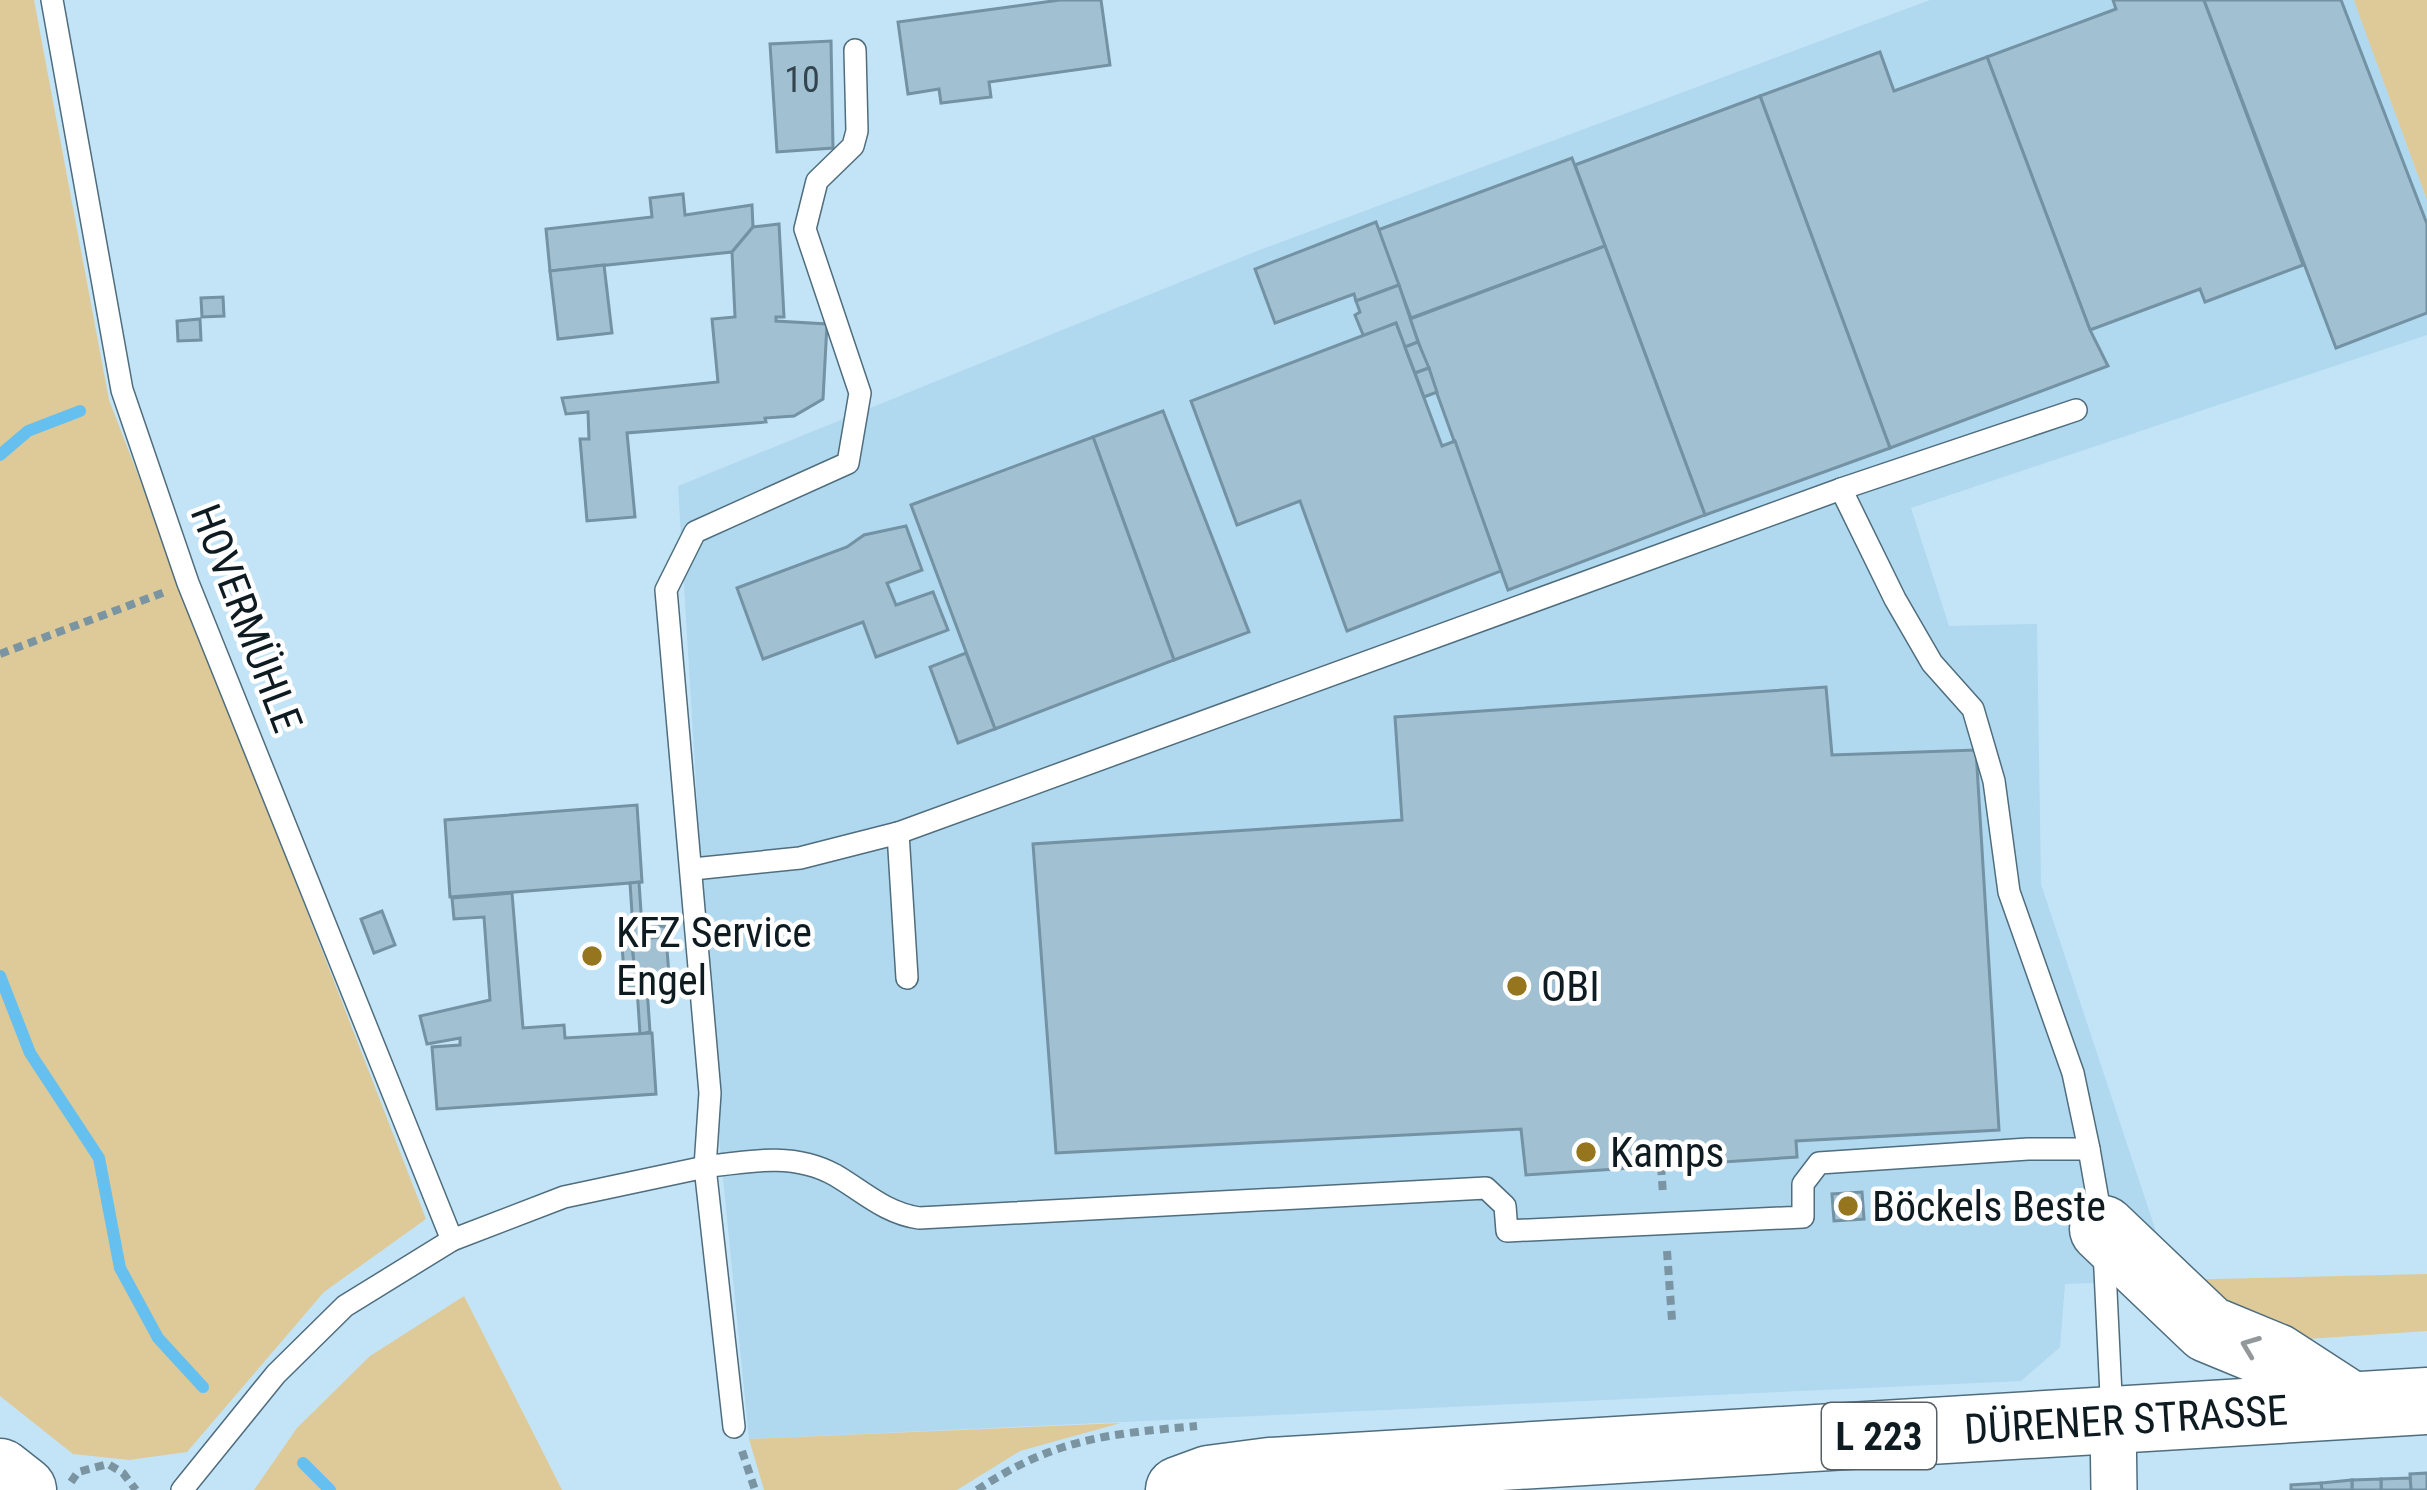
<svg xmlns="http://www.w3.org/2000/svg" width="2427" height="1490" viewBox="0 0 2427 1490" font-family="'Roboto Condensed',sans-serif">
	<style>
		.built { fill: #b0d8ef }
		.green { fill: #deca98 }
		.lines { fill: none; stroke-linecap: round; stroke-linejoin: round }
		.stream { stroke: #65c0ef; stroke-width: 12 }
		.building { fill: #a1c1d3; stroke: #7392a3; stroke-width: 3 }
		.lane-casing { stroke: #4f6d7d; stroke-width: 24 }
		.street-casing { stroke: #4f6d7d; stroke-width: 48 }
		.primary-casing { stroke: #4f6d7d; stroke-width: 69 }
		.path { stroke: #7b94a2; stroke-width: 8; stroke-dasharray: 9 6; stroke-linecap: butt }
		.lane { stroke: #fff; stroke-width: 21 }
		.street { stroke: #fff; stroke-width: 45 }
		.primary { stroke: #fff; stroke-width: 66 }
		.oneway { stroke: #93989b }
		.poi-dot { fill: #95761e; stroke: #fff; stroke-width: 4.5 }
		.labels { text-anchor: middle; stroke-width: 9; stroke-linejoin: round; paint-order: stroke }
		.number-label { font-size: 36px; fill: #33444e }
		.shield { fill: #fff; stroke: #565f64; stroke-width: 3 }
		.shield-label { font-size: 39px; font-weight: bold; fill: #0e1b21 }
		.street-label { font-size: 42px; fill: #0e1b21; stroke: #fff }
		.poi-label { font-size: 42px; fill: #0e1b21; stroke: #fff; text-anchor: start }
	</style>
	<rect width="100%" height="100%" fill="#c3e4f7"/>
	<path class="built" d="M1930,0h424l73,200v135l-516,173 38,118 88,-2 4,260 131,396 -107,4 -5,63 -39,34 -1272,58 -34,-341 -37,-612 579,-235z"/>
	<g class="green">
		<path d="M0,0h34l75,400 317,819 -102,73 -137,160 -58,8 -56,-6 -73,-58z"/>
		<path d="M2354,0h73v200l-66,-180z"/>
		<path d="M2427,1274v57l-119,8 -136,-59z"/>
		<path d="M464,1296l98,194h-308l43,-62 73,-72z"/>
		<path d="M1121,1423l-101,28 -63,39h-193l-15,-51z"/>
	</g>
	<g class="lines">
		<g class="stream">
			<path d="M0,455l28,-24 52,-20"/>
			<path d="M0,976l30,77 69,105 21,110 38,70 45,49"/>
			<path d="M303,1463l27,27"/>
		</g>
	</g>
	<g class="building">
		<path d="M1060,0h41l9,65 -121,17 2,15 -50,6 -2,-14 -31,5 -10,-72z"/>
		<path d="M2113,0h91l99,265 -98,37 -5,-13 -110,41 -103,-273 129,-48z"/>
		<path d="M2204,0h137l86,224v89l-91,35z"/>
		<path d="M831,41l2,107 -56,4 -7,-108z"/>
		<path d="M1880,52l14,39 93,-34 103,273 18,36 -218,82 -130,-352z"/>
		<path d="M1760,96l130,352 -185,67 -130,-350z"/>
		<path d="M1572,158l33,88 -194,72 -33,-88z"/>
		<path d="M683,194l2,21 67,-10 1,22 -21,25 -182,19 -4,-42 106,-12 -2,-19z"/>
		<path d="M1376,222l23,63 -43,16 -2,-7 -79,29 -20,-54z"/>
		<path d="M779,224l5,93h-8v4l51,3 -4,75 -29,17 -29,2 1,4 -139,11 8,84 -48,4 -7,-82h9l-1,-27 -22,2 -4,-16 156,-16 -6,-63 23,-2 -3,-65 21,-25z"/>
		<path d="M1605,246l100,269 -197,75 -98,-271z"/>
		<path d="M604,265l8,68 -54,6 -8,-68z"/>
		<path d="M1399,285l19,57 -13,5 -9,-24 -32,14 -9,-22 5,-3 -4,-11z"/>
		<path d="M223,297l1,19 -22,1 -1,-19z"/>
		<path d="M200,319l1,21 -23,1 -1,-20z"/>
		<path d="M1396,323l46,123 13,-5 46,130 -154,60 -47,-130 -63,24 -46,-124z"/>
		<path d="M1418,342l11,26 -14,5 -10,-26z"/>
		<path d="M1429,368l8,24 -13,5 -9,-24z"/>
		<path d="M1163,411l86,221 -75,28 -81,-223z"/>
		<path d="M1093,437l81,223 -179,69 -84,-224z"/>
		<path d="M906,526l16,44 -35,13 9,22 37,-13 15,38 -72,27 -13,-35 -100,37 -26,-71 110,-41 17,-12z"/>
		<path d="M966,653l29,76 -37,14 -28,-76z"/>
		<path d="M1826,687l6,68 144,-5 23,380 -203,11 1,16 -271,18 -5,-46 -465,24 -23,-309 369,-24 -7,-103z"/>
		<path d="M637,805l5,77 -192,15 -5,-77z"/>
		<path d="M639,882l3,45 23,-1 1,11 -34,2 3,40 34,-4v11l-22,2 3,44 -10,2 -3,-46h-12l-4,-58 12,-1 -3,-46z"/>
		<path d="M512,893l11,135 41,-3 1,13 87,-5 4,61 -219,15 -5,-62 28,-2v-7l-33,6 -7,-28 70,-16 -6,-83 -30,2 -2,-21z"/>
		<path d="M382,911l13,34 -21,8 -13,-34z"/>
		<path d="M666,937l3,38 -34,4 -3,-40z"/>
		<path d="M1862,1192l2,27 -30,2 -2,-27z"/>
		<path d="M2427,1473v17h-16l-1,-16z"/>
		<path d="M2410,1478l1,12h-30v-11z"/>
		<path d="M2381,1479v11h-29v-10z"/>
		<path d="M2352,1480v10h-30l-1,-7z"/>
		<path d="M2321,1483l1,7h-31v-5z"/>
	</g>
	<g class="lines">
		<g class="lane-casing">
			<g id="lane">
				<path d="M52,0l70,390 66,193 264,657"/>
				<path d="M855,50l2,81 -4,15 -36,35 -12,48 55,164 -12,70 -153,69 -29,58 44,503 -5,74c44,-6 89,-15 130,8 29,17 50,38 84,43l567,-30 19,18 2,25 296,-14v-33l16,-21 209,-14h61"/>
				<path d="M1841,489l54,110 37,64 41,46 21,72 15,111 64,181 16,76 14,80 9,187"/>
				<path d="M898,833l9,145"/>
				<path d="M693,869l107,-11 98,-25 943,-344 235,-79"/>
				<path d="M182,1490l94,-116 69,-68 107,-66 112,-43 141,-30 29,260"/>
			</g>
		</g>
		<g class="street-casing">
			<path id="street" d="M2113,1422l1,68"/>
		</g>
		<g class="primary-casing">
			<g id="primary">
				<path d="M2103,1229l105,100 68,28 74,48"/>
				<path d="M0,1472l23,18"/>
				<path id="s1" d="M1179,1490l30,-11 61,-8 1157,-70"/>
			</g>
		</g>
		<g class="path">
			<path d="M0,654l165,-62"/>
			<path d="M1661,1166l2,28"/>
			<path d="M1667,1251l5,69"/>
			<path d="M742,1451l13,39"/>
			<path d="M71,1482l7,-10 30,-8 15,9 13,17"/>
			<path d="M977,1490c77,-51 129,-56 220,-64"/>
		</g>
		<use href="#lane" class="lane"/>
		<use href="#street" class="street"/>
		<use href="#primary" class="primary"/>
	</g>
	<defs><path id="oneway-chevron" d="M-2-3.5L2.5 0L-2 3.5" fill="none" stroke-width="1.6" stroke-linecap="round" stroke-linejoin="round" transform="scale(3)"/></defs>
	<use class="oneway" href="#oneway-chevron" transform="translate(2250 1346) rotate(-159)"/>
	<g class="poi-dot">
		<circle cx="592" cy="956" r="12"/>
		<circle cx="1517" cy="986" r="12"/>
		<circle cx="1586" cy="1152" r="12"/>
		<circle cx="1848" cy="1206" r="12"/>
	</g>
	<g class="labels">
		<g class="number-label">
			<text x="802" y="92">10</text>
		</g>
		<rect class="shield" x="1822" y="1403" width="114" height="66" rx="9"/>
		<g class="shield-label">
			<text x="1879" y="1450">L 223</text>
		</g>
		<g class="street-label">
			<text transform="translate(247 618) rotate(69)" y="15">HOVERMÜHLE</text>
			<text dy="15" stroke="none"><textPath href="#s1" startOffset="951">DÜRENER STRASSE</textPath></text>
		</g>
		<g class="poi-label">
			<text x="616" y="947">KFZ Service<tspan x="616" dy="48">Engel</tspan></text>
			<text x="1541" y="1001">OBI</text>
			<text x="1610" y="1167">Kamps</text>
			<text x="1872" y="1221">Böckels Beste</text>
		</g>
	</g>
</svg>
